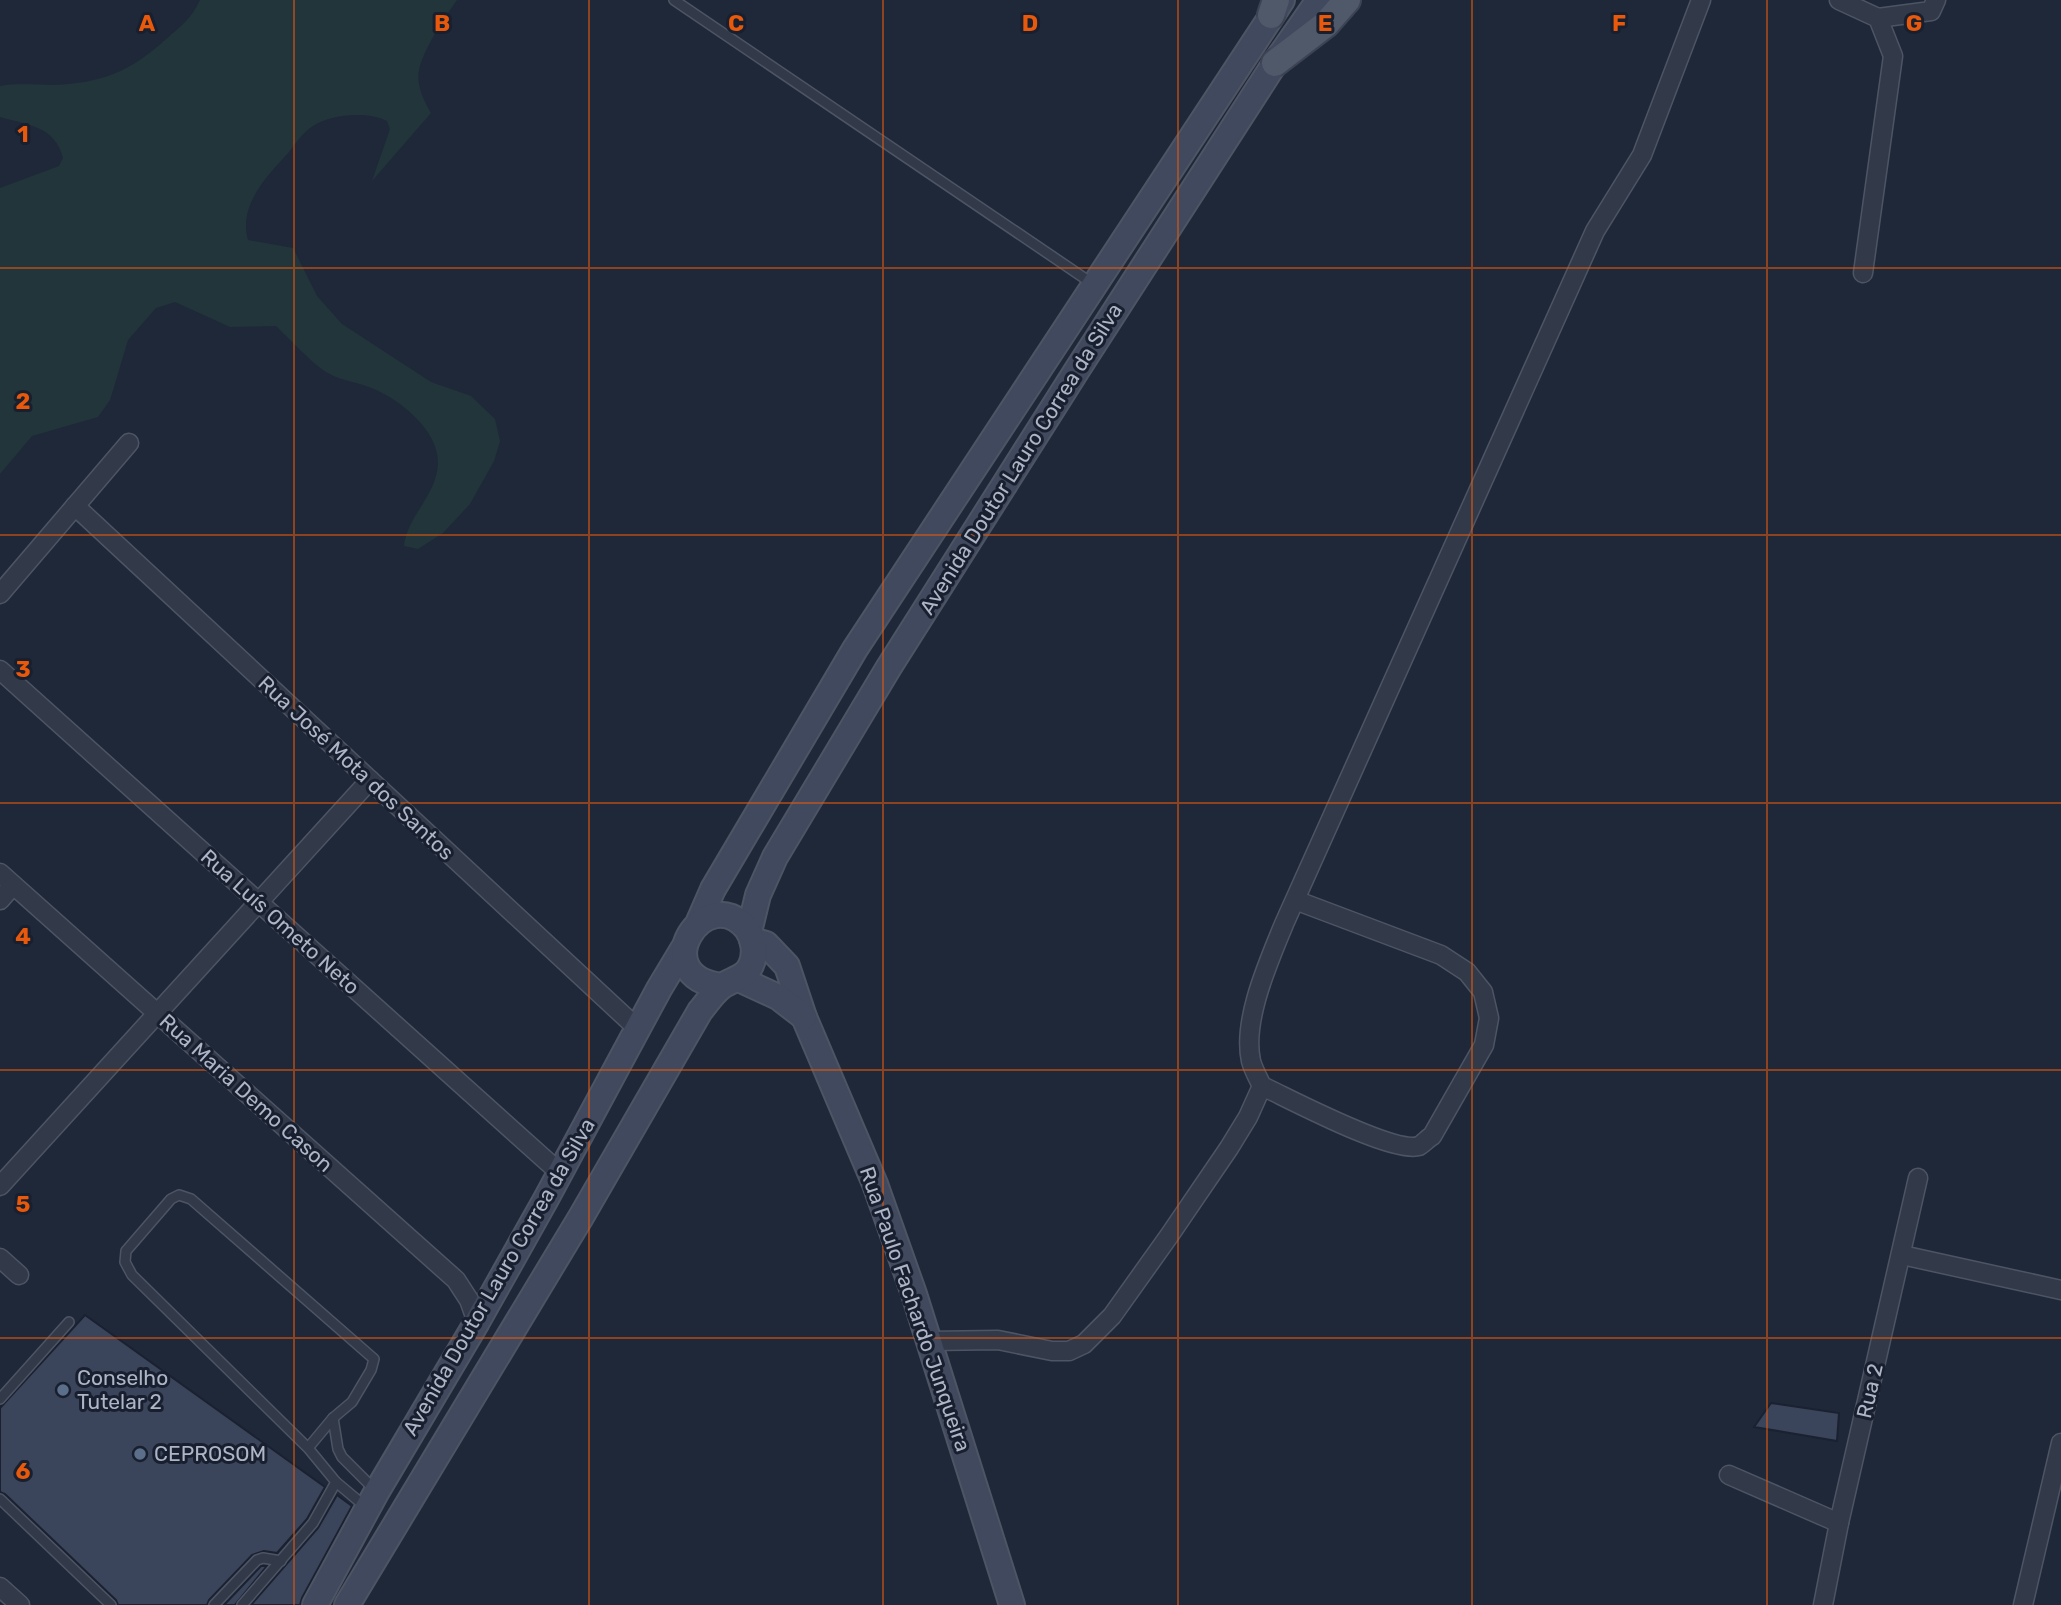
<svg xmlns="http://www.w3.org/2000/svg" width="2061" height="1605" viewBox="0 0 2061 1605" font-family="Rubik,sans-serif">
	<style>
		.green { fill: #21353a }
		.building { fill: #3a445a; stroke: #1a2130; stroke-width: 2 }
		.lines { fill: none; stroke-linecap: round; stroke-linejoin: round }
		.lane-casing { stroke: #4d5564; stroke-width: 12 }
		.street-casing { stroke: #4d5564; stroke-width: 21 }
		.secondary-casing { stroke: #4d5564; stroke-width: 28 }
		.primary-casing { stroke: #3c4353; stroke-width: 30 }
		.lane { stroke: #323a4a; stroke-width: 9 }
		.street { stroke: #323a4a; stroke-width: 18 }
		.secondary { stroke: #40495d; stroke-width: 24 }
		.primary { stroke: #50596a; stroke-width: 26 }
		.grid { fill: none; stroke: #e8590c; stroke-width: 2; stroke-opacity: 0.55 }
		.service-dot { fill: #5c6f8a; stroke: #181f2e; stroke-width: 2.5 }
		.labels { text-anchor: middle; stroke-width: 6; stroke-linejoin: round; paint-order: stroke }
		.street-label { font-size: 21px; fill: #adb5c6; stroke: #181f2e }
		.poi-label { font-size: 21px; fill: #adb5c6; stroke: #181f2e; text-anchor: start }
		.grid-label { font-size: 23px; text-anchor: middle; font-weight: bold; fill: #e8590c; stroke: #181f2e; stroke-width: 6; stroke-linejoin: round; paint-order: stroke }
	</style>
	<rect width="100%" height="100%" fill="#1f2839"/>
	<path class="green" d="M200,0h257c-13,18 -33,48 -38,70 -3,15 5,31 12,43l-59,68 18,-52 -3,-8c-20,-10 -58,-7 -77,7 -8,6 -15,16 -21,24 -22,24 -51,53 -41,88l45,8 24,48 25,28 89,58 40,14 24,23 5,22 -6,20 -24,43 -27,29 -25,16 -14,-3c3,-30 34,-52 34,-84 0,-32 -38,-62 -64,-73 -15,-7 -33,-8 -46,-16 -16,-9 -38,-34 -52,-47l-46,1 -55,-25 -19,6 -28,32 -18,60 -12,17 -66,19 -32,38v-286l59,-22 4,-8c-8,-32 -35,-33 -63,-41v-31c18,-3 35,-1 54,-1 47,-2 76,-13 111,-45 15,-13 27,-22 35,-40z"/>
	<g class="building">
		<path d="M85,1315l240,172 -18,32 -30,34 -13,-2 -12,4 -43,45 -2,5h-89l-2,-5 -111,-106 -5,-2v-84z"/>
		<path d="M1771,1403l68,10 -2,28 -83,-14z"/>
		<path d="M337,1495l15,11 -50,92 -2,7h-49l67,-77z"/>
		<path d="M261,1566h6l-32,39h-11z"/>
	</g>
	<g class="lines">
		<g class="lane-casing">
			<g id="lane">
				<path d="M674,0l419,284"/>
				<path d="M0,1399l69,-77"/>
				<path d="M333,1418l5,31 4,8 34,34"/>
				<path d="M336,1482l31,26"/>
				<path d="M0,1499l111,106"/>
				<path d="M214,1605l43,-45 6,-2 18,3"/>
				<path d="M242,1605l71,-82 23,-41 -28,-34 -176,-173 -7,-13 1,-11 45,-52 8,-4 12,4 183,160 -3,11 -19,32 -19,16 -25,30"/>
			</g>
		</g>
		<g class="street-casing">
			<g id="street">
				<path d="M1839,0l39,18 15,38 -30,217"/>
				<path d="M1878,18l53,-7 5,-11"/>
				<path d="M75,506l563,523"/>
				<path d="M0,594l129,-151"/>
				<path d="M0,670l560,503"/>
				<path d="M0,873l456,407 13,20 8,22"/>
				<path d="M0,900l13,-15"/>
				<path d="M1295,900l146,55 26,17 16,20 6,26 -5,27 -52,91c-4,2 -9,8 -13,10 -26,8 -129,-47 -157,-60 -4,-8 -9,-17 -11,-25 -9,-41 18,-100 33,-137l311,-693 47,-76 59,-155"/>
				<path d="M0,1186l370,-406"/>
				<path d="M1902,1255l159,35"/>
				<path d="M0,1258l19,17"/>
				<path d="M929,1341l69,-1 54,11h17l15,-7 28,-28 57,-80 60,-88 19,-31 14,-31"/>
				<path d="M1729,1475l110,48"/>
				<path d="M0,1587l20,18"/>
				<path d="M1823,1605l16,-82 79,-345"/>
				<path d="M2023,1605l38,-162"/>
			</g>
		</g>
		<g class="secondary-casing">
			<g id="secondary">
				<path d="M699,921l14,-32 142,-240 427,-649"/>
				<path d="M749,932l9,-37 17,-38 114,-190 188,-297 198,-307 44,-63"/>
				<path d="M752,940l14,4 21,22 17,51 71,167 39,110 98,311"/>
				<path d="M739,979l39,18 26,20"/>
				<path d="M315,1605l62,-114 100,-169 69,-123 113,-210 24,-40"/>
				<path d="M347,1605l234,-388 119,-206c7,-8 13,-18 21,-24 10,-8 24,-8 30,-22 5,-11 3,-26 -4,-36 -41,-50 -104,47 -25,57"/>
			</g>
		</g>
		<g class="primary-casing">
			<g id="primary">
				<path d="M1271,15l5,-15"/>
				<path d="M1275,63l51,-39 21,-24"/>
			</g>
		</g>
		<use href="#lane" class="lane"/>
		<use href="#street" class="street"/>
		<use href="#secondary" class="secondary"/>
		<use href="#primary" class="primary"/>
	</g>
	<path class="grid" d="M294,0v1605M589,0v1605M883,0v1605M1178,0v1605M1472,0v1605M1767,0v1605M0,268h2061M0,535h2061M0,803h2061M0,1070h2061M0,1338h2061"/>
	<g class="service-dot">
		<circle cx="63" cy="1390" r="7"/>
		<circle cx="140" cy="1454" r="7"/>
	</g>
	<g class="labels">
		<g class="street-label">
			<text transform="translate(1021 459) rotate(-58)" y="7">Avenida Doutor Lauro Correa da Silva</text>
			<text transform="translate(356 768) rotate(43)" y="7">Rua José Mota dos Santos</text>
			<text transform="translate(280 922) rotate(42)" y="7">Rua Luís Ometo Neto</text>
			<text transform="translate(246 1093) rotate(42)" y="7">Rua Maria Demo Cason</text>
			<text transform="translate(499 1277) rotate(-60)" y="7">Avenida Doutor Lauro Correa da Silva</text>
			<text transform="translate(915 1309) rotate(71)" y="7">Rua Paulo Fachardo Junqueira</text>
			<text transform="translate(1870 1391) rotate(-77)" y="7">Rua 2</text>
		</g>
		<g class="poi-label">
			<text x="77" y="1385">Conselho<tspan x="77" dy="24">Tutelar 2</tspan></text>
			<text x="154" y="1461">CEPROSOM</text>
		</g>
	</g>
	<g class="grid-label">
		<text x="147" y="31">A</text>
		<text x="442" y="31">B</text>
		<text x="736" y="31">C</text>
		<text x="1030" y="31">D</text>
		<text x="1325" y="31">E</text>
		<text x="1619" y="31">F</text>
		<text x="1914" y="31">G</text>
		<text x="23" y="142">1</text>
		<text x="23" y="409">2</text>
		<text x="23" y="677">3</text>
		<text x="23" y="944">4</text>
		<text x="23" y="1212">5</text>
		<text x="23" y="1479">6</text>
	</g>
</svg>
